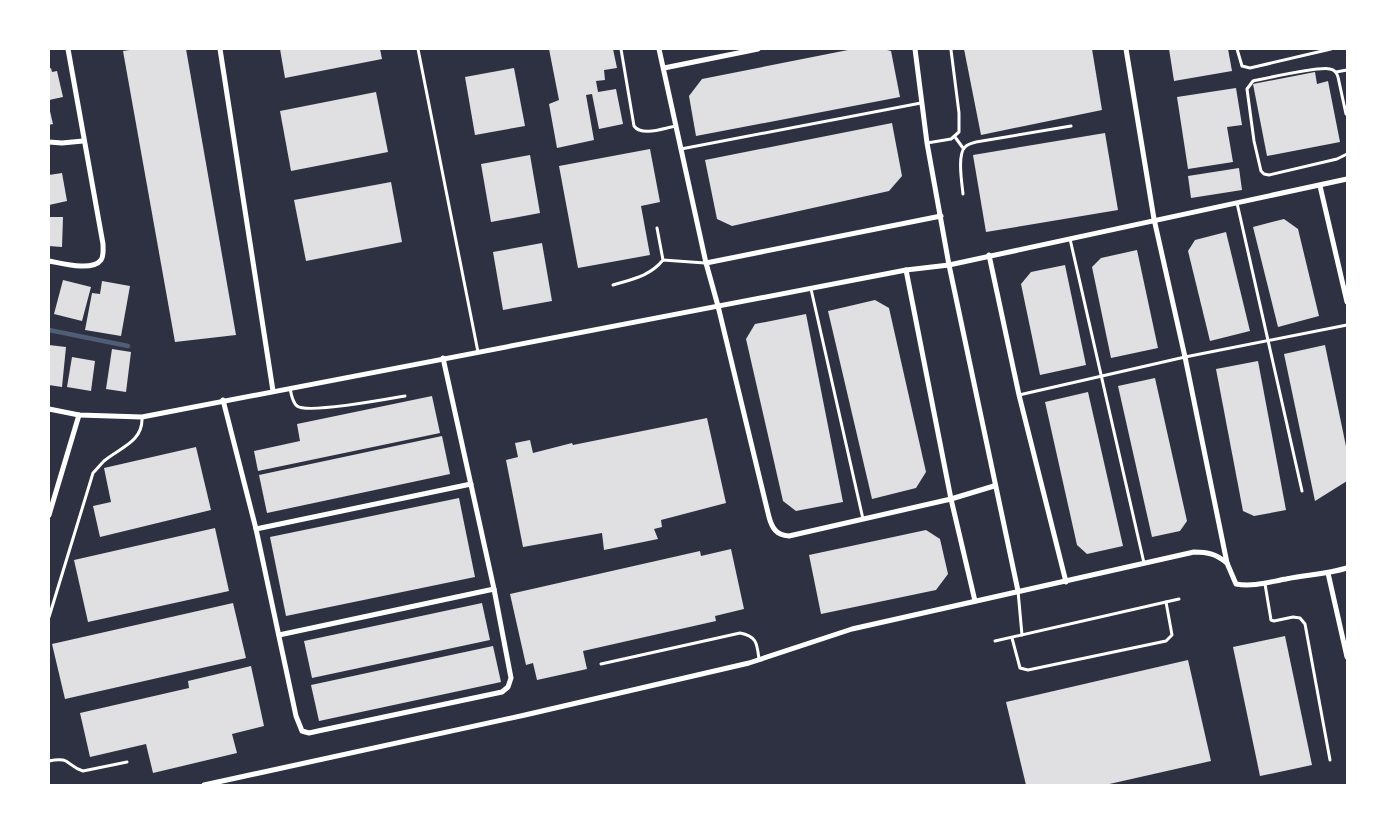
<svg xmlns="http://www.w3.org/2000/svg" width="1396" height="834" viewBox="0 0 1396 834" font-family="'Noto Sans',sans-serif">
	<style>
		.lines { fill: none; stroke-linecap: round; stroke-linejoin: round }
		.stream { stroke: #4f5d75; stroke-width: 4.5 }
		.building { fill: #e0e0e3 }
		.service { stroke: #fff; stroke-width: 3 }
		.minor { stroke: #fff; stroke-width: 5 }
	</style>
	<rect width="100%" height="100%" fill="#2d3142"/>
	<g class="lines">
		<path class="stream" d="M49,330l79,16"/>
	</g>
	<g class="building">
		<path d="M136,49h50l50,286 -61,7 -52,-291z"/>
		<path d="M280,49h100l2,10 -97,19z"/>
		<path d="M549,49h64l4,19 -13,2 1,10 -9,1 2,11 18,-3 7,35 -24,5 -7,-35 -6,1 8,45 -37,8 -8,-44 10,-4z"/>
		<path d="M853,49h30l8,2 9,46 -204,39 -7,-40 13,-17z"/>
		<path d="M964,49h128l10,61 -121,25z"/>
		<path d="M1169,49h59l4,22 -58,10z"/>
		<path d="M51,68l1,4 5,-1 6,26 -14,3v-31z"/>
		<path d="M514,68l11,58 -50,9 -10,-58z"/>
		<path d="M1315,72l2,12 11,-3 12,61 -73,14 -14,-72z"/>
		<path d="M1236,88l6,37 -15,2 6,35 -45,7 -11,-72z"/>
		<path d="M376,92l12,60 -97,19 -11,-60z"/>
		<path d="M49,107l4,17 -4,1z"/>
		<path d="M892,123l10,53 -13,15 -157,35 -15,-7 -12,-59z"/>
		<path d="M1105,133l13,77 -132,22 -13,-77z"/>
		<path d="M650,149l10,53 -19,4 9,49 -72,13 -19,-102z"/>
		<path d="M530,155l10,58 -49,9 -10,-58z"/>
		<path d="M1239,168l3,22 -51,8 -3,-22z"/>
		<path d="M62,173l5,28 -18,4v-30z"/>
		<path d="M391,182l11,60 -96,19 -12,-61z"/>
		<path d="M49,217h14l-1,30 -13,-1z"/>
		<path d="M1284,219l14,10 21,87 -41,11 -25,-100z"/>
		<path d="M1226,232l24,99 -40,10 -22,-90 7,-11z"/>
		<path d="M542,243l10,58 -49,9 -10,-58z"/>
		<path d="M1137,250l21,98 -47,10 -19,-91 9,-9z"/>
		<path d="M1065,265l21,100 -46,10 -19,-91 10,-12z"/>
		<path d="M63,280l28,7 -9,34 -28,-7z"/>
		<path d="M102,281l28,5 -9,50 -36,-6 7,-37 8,1z"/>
		<path d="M875,300l14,8 37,164 -10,16 -44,11 -44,-188z"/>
		<path d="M806,314l37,188 -47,9 -13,-10 -37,-162 9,-15z"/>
		<path d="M49,345l17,2 -4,40 -13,-2z"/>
		<path d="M1325,345l22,106v30l-32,20 -31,-147z"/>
		<path d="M112,349l19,3 -5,40 -20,-3z"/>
		<path d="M72,357l23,4 -4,30 -24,-4z"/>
		<path d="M1258,361l28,149 -32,6 -11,-5 -27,-142z"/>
		<path d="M1155,378l32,143 -7,10 -28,6 -34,-151z"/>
		<path d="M1088,392l35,154 -36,8 -10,-9 -32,-143z"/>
		<path d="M432,396l8,37 -182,38 -4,-20 46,-10 -3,-17z"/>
		<path d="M707,418l19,85 -65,17 1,7 -8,2 4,10 -54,11 -2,-17 -79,14 -17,-87 12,-3 -3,-14 15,-3 3,13 39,-10 1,2z"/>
		<path d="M442,436l8,38 -183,39 -8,-38z"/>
		<path d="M196,447l15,63 -111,27 -7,-31 18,-4 -7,-34z"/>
		<path d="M459,498l16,79 -189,39 -16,-79z"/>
		<path d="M215,528l14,63 -141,31 -14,-62z"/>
		<path d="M926,530l14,9 8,35 -12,16 -115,24 -12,-59z"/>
		<path d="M731,549l13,60 -29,7 1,5 -133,30 4,18 -50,11 -4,-17 -7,2 -16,-71 190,-43 1,5z"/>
		<path d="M233,603l13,55 -181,41 -13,-55z"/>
		<path d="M482,603l8,37 -178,38 -8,-37z"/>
		<path d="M1285,636l27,129 -52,11 -27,-129z"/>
		<path d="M493,646l8,36 -182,39 -8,-36z"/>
		<path d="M1188,660l23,101 -106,24h-79l-20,-83z"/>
		<path d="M251,666l13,60 -32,8 5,19 -84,20 -7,-29 -56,13 -10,-44 109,-25 -1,-7z"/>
	</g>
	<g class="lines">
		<g class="service">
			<path d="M418,49l60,303"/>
			<path d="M621,49l13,77c8,11 30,2 42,0"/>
			<path d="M1237,49l5,17 8,2 81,-19"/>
			<path d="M1336,72l11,-2"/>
			<path d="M1346,114l-8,-37c-1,-4 -3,-7 -8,-8 -10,-3 -63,9 -77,12l-6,8 7,52 7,30 3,3 5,1 68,-16 10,-5"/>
			<path d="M955,137l8,11"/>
			<path d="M927,143l24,-4 8,-7v-19l-8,-63"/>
			<path d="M681,149l240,-46"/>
			<path d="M963,194c-1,-11 -6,-39 2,-47 3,-3 7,-4 11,-5l95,-16"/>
			<path d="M1237,203l65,288"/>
			<path d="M657,228l6,32"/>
			<path d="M1070,239l74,324"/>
			<path d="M613,285c20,-6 37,-9 50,-25l42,3"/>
			<path d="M811,289l52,230"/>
			<path d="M290,388c1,5 2,14 7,18 10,8 91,-7 108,-10"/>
			<path d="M1019,395l166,-38 162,-32"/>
			<path d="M1265,584l6,36 3,1 19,-4 7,1 5,6 25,136"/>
			<path d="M1018,591l4,44"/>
			<path d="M49,617l44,-144c4,-4 7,-8 11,-12 15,-13 39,-19 38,-43"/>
			<path d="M1012,638l8,30 8,2 138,-29 6,-6 -6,-33"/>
			<path d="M995,641l184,-42"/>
			<path d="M601,664l139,-31c17,3 17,11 19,26"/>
			<path d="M49,761c22,-5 17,5 34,10l44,-9"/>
		</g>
		<g class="minor">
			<path d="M220,49l53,342"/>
			<path d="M659,49l47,214 12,43 51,211c3,11 7,18 20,19l162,-37 43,-13"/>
			<path d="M915,49l12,94 22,122 69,326"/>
			<path d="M1126,49l28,170 31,138 42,206 9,21c17,3 33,-2 50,-5 20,-4 41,-5 61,-11"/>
			<path d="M664,68l94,-19"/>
			<path d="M49,142l13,1 21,-2"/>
			<path d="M1320,186l27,116"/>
			<path d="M989,255l30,140 47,187"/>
			<path d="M49,261c12,2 43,11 52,-1 3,-4 2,-11 2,-16l-35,-195"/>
			<path d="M706,263l235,-47"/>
			<path d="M906,270l45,229 24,102"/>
			<path d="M223,400l33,129 40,187 6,15 7,2 9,-2 184,-39 6,-5 3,-9 -17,-89 -51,-231"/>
			<path d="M49,409l30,6 63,2 764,-147 43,-5 398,-86"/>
			<path d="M49,515l30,-100"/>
			<path d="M256,529l215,-45"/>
			<path d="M1328,573l19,84"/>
			<path d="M279,635l215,-46"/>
			<path d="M204,785l321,-70 224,-52 103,-34 342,-77c14,0 22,2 33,11"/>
		</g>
	</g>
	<rect width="1396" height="834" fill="none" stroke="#ffffff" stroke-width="100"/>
</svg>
